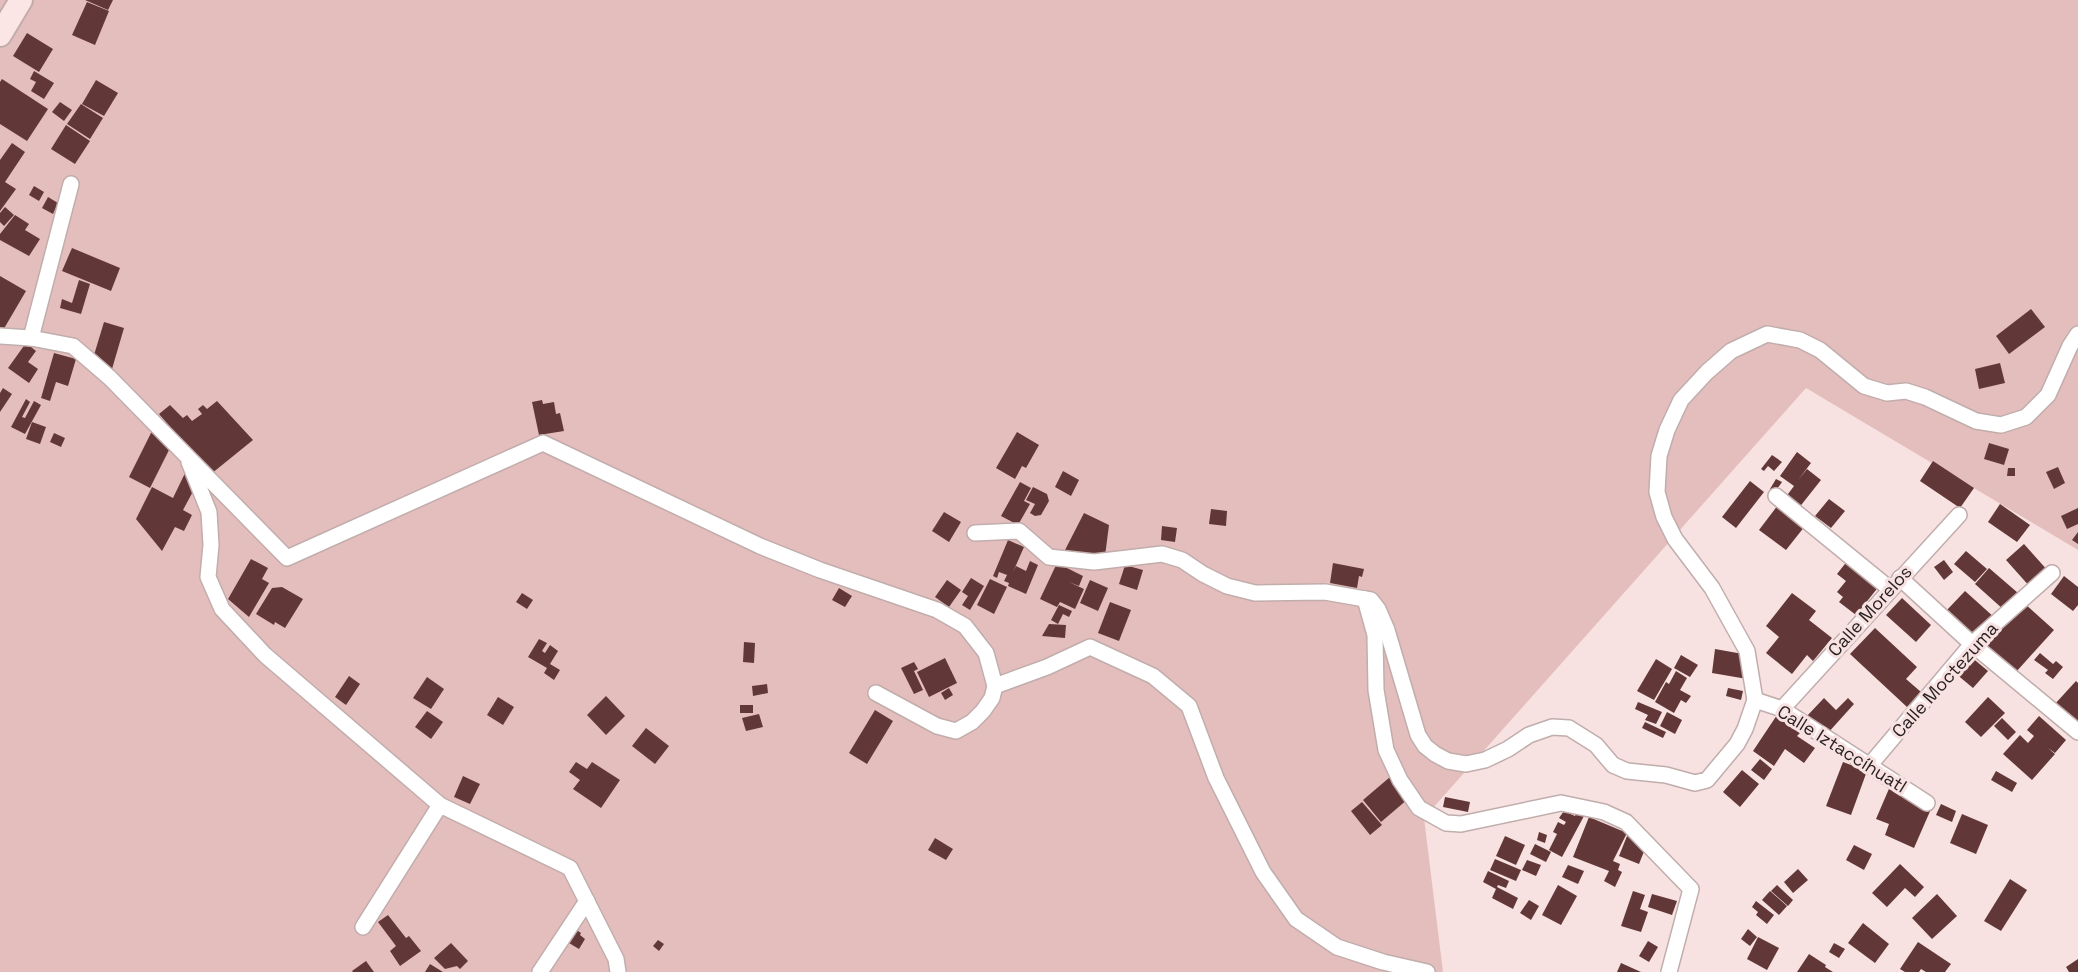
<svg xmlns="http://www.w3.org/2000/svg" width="2078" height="972" viewBox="0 0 2078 972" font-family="'Space Grotesk',sans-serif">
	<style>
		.green { fill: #e4bebd }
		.building { fill: #613837 }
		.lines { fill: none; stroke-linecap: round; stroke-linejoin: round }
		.street-casing { stroke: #c1adac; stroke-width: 18 }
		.secondary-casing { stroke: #c1adac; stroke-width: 26 }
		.street { stroke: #fff; stroke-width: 15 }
		.secondary { stroke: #fbe5e5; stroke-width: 22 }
		.labels { text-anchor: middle; stroke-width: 6; stroke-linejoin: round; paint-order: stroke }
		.street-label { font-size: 18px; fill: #261f1e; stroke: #f7e2e1 }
	</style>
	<rect width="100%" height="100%" fill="#f7e2e1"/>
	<path class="green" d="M0,0h2078v550l-272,-162 -382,430 19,154h-1443z"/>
	<g class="building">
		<path d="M85,0h28l-5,10z"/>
		<path d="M87,2l22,9 -14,34 -23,-10z"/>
		<path d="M27,33l26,16 -14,23 -26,-16z"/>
		<path d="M34,71l20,12 -10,16 -13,-8 5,-9 -6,-3z"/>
		<path d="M2,79l46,30 -21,32 -27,-17v-42z"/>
		<path d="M96,80l22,13 -14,23 -22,-12z"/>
		<path d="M60,102l12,8 -8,11 -12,-9z"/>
		<path d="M81,104l22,14 -13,21 -23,-15z"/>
		<path d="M66,125l24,16 -15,23 -24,-15z"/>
		<path d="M12,143l13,9 -20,30 11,7 -16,22v-51z"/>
		<path d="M34,186l10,6 -5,9 -10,-6z"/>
		<path d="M48,197l10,6 -5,11 -11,-6z"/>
		<path d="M5,207l9,8 -10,11 -4,-4v-9z"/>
		<path d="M15,215l14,9 -4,6 15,9 -11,17 -29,-16v-6z"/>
		<path d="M72,248l48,20 -9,23 -49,-20z"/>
		<path d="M0,276l26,15 -24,41 -2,-1z"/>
		<path d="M79,280l11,4 -9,30 -21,-6 2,-9 10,4z"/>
		<path d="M2031,309l14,18 -36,27 -13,-18z"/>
		<path d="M104,322l20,6 -12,41 -14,-11v-2l-4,-1z"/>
		<path d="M26,343l10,8 -8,11 10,7 -9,14 -21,-15z"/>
		<path d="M54,353l22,6 -8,27 -12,-4 -6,19 -9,-3z"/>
		<path d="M2000,363l5,20 -26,6 -4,-20z"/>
		<path d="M3,388l9,6 -12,18v-19z"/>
		<path d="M26,399l4,3 -8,15 3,1 9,-17 7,4 -16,29 -14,-7z"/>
		<path d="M542,400l1,4 11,-2 2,12 4,-1 4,18 -25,4 -7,-33z"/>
		<path d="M217,401l36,39 -42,34 -52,-60 11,-9 13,13 4,-3 5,6 10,-7 -4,-5 5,-4 4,4z"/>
		<path d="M32,422l14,5 -6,17 -14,-5z"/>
		<path d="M152,431l17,19 -19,38 -21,-11z"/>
		<path d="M1017,432l22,13 -13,23 -4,-2 -7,13 -19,-11z"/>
		<path d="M54,433l11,5 -4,9 -11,-5z"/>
		<path d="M1989,443l20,6 -5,16 -20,-6z"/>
		<path d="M1797,452l14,11 -13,17 9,-11 14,11 -23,29 -13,-11 9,-12 -14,-10z"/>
		<path d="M1772,455l10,7 -8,9 -6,-5 -4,5 -3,-2z"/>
		<path d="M1933,461l41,27 -14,20 -40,-27z"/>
		<path d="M2058,467l7,16 -11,6 -8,-17z"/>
		<path d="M2008,468h7v8h-8z"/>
		<path d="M187,469l10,15 -14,26 9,5 -8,16 -9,-4 -13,24 -26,-32 16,-32 21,11z"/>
		<path d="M1063,471l16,9 -8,16 -16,-9z"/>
		<path d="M1776,479l6,3 -7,10 -5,-3z"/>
		<path d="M1750,481l14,11 -28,36 -14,-11z"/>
		<path d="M1020,482l11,6 -7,13 6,3 -12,21 -17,-9z"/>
		<path d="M1033,487l14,7 2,7 -8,14 -6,1 -5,-3 5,-9 -9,-4z"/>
		<path d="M1829,499l16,12 -14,17 -16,-12z"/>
		<path d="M2000,504l30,21 -13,17 -29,-20z"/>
		<path d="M1778,505l27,21 -19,24 -27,-20z"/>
		<path d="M2078,508v16l-11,5 -6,-13z"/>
		<path d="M1211,509l16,2 -1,15 -17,-2z"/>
		<path d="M944,512l17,10 -12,20 -17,-11z"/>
		<path d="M1084,513l25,12 -4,31 -41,-4z"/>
		<path d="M1162,526l15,2 -2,14 -14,-2z"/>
		<path d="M2078,532v12l-6,-4z"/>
		<path d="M1008,540l16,7 -11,25 3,-6 10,5 4,-10 8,4 -12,29 -18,-8 1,-3 -5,-2 3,-6 -8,-3 -2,6 -4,-2z"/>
		<path d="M2024,544l25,28 -18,16 -25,-28z"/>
		<path d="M1966,551l21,18 -12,13 -21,-18z"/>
		<path d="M251,559l17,9 -6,11 7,4 -20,34 -21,-18z"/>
		<path d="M1848,560l32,25 -24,30 -17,-13 4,-5 -6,-5 9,-11 -9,-7z"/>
		<path d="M1944,560l9,12 -9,8 -10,-13z"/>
		<path d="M1057,563l26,13 -4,10 -10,-4 15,7 -9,20 -15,-7 -3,5 -17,-8z"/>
		<path d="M1333,563l31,6 -2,8 -3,-1 -2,12 -27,-5z"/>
		<path d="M1125,565l18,5 -6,20 -18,-6z"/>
		<path d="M1989,568l29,25 -14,17 -29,-26z"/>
		<path d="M2064,576l14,11v18l-5,6 -22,-17z"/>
		<path d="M971,578l13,8 -14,24 -8,-5 6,-9 -6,-4z"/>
		<path d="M990,579l17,8 -13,27 -17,-9z"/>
		<path d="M947,580l14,10 -12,17 -14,-10z"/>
		<path d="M1090,580l18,8 -10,23 -18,-8z"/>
		<path d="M282,587l21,12 -18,29 -10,-6 -1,3 -18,-11 16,-26z"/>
		<path d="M839,588l13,8 -7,11 -13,-7z"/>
		<path d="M1965,591l30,27 -18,19 -30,-27z"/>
		<path d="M522,593l11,7 -6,9 -11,-7z"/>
		<path d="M1792,593l24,18 -7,9 23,18 -19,23 -6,-6 -15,19 -26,-21 13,-16 -13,-11z"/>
		<path d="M1902,598l29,27 -15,17 -30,-27z"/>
		<path d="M1110,602l21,8 -12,31 -21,-8z"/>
		<path d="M2024,603l30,27 -38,42 -30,-27z"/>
		<path d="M1059,605l13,6 -3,6 -6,-3 -5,10 -7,-4z"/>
		<path d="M1049,624l17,1 -1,13 -23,-2z"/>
		<path d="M1875,628l42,39 -11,12 15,13 -14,15 -57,-53z"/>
		<path d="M539,639l8,4 -5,8 3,2 5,-8 8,6 -8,13 10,6 -6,10 -10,-7 3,-5 -19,-11z"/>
		<path d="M744,642l11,1 -1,20 -11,-1z"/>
		<path d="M1715,649l28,5 4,25 -35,-6z"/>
		<path d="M2040,653l13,11 3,-3 7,6 -10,12 -8,-6 3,-3 -14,-10z"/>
		<path d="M1681,655l17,10 -8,12 -16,-9z"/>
		<path d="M1970,656l18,15 -15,17 -18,-15z"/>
		<path d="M945,658l12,25 -28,14 -12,-25z"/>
		<path d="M1656,659l16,10 -18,31 -17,-9z"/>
		<path d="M914,662l4,7 -4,2 9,19 -9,4 -13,-26z"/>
		<path d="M1676,671l11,7 -7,12 11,6 -5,7 -5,-3 -7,13 -19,-11 11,-20 3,2z"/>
		<path d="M349,676l11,8 -14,21 -11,-8z"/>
		<path d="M427,677l17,12 -13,20 -18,-11z"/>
		<path d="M2076,681l2,2v43l-24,-21z"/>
		<path d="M767,684l1,9 -15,3 -1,-10z"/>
		<path d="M949,688l4,7 -8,5 -4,-7z"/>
		<path d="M1728,688l15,3 -2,9 -15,-4z"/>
		<path d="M606,696l19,20 -19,19 -19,-20z"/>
		<path d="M498,697l16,10 -11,18 -16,-10z"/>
		<path d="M1988,697l17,16 -24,24 -16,-15z"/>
		<path d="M1824,698l12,12 12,-12 6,6 -27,30 -20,-18z"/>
		<path d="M1638,702l24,10 -6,12 -11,-4 3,-5 -13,-6z"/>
		<rect x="740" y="705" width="13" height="8"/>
		<path d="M875,710l18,11 -26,43 -18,-11z"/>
		<path d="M427,711l16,11 -12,17 -16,-12z"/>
		<path d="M1667,712l15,8 -7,14 -15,-8z"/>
		<path d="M759,714l4,13 -17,4 -4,-13z"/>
		<path d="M1777,715l24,17 -4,4 18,12 -11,15 -19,-14 -11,17 -21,-15z"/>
		<path d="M2039,716l27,24 -11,13 -7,-5 7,6 -23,26 -29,-26 17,-19 8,8 6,-7 -7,-6z"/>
		<path d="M2002,718l14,14 -8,8 -14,-14z"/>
		<path d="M1645,722l21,10 -3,6 -21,-10z"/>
		<path d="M646,728l23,18 -14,18 -23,-18z"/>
		<path d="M1760,759l12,10 -8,11 -13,-10z"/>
		<path d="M576,762l11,7 5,-7 28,18 -19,28 -28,-19 7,-9 -11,-8z"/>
		<path d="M1843,762l24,9 -16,44 -25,-9z"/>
		<path d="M1742,770l17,14 -19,23 -17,-15z"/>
		<path d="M1996,771l21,12 -5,9 -21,-12z"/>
		<path d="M463,776l17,8 -10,20 -16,-7z"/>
		<path d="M1390,777l18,22 -27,23 -18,-22z"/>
		<path d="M1891,784l14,13 26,12 -17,39 -29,-13 4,-11 -13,-5z"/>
		<path d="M1445,797l25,5 -2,10 -25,-5z"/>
		<path d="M1362,802l20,23 -12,10 -19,-24z"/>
		<path d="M1941,804l15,7 -4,11 -16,-7z"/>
		<path d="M1564,811l11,5 2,-4 7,4 -22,41 -13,-7 8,-16 -4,-2 5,-10 6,3 2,-3 -7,-4z"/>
		<path d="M1962,814l26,11 -12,29 -26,-11z"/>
		<path d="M1589,817l38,16 -14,28 7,3 -2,6 4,2 -7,15 -11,-6 5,-10 -36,-14z"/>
		<path d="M1539,832l8,3 -2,8 -8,-3z"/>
		<path d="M1505,836l20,9 -9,20 -20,-9z"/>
		<path d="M1627,836l20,8 -8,20 -20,-8z"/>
		<path d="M935,838l18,11 -7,11 -18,-10z"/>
		<path d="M1535,844l16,8 -5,10 -16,-8z"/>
		<path d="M1854,845l18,9 -8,16 -18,-10z"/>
		<path d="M1495,859l26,11 -5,11 -26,-11z"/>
		<path d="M1527,860l14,5 -5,11 -14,-6z"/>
		<path d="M1900,864l24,23 -9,10 -10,-9 -18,19 -15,-14z"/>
		<path d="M1568,865l16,6 -6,13 -16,-7z"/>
		<path d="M1798,869l10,11 -15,13 -9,-11z"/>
		<path d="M1488,871l21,10 -3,7 -8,-3 -1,2 21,11 -5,11 -21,-11 4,-9 -13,-7z"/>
		<path d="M2010,879l17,11 -26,41 -17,-10z"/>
		<path d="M1558,885l19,11 -16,29 -19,-10z"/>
		<path d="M1777,885l16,15 -5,6 -17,-15z"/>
		<path d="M1633,891l12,4 -5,14 8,3 -7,20 -20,-6z"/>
		<path d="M1770,891l17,15 -8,9 -17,-15z"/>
		<path d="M1652,894l25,7 -5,14 -24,-8z"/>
		<path d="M1937,894l20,22 -25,23 -20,-21z"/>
		<path d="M1529,900l10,6 -8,14 -11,-7z"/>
		<path d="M1756,901l18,14 -7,9 -11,-9 2,-3 -6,-5z"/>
		<path d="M388,915l18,23 3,-2 12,15 -21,15 -10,-15 6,-5 -18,-24z"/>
		<path d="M1863,923l26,21 -14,19 -27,-20z"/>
		<path d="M572,927l9,6 -1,2 5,4 -6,10 -15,-9z"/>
		<path d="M1748,929l9,8 -7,9 -9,-7z"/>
		<path d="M1758,937l21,11 -12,22 -20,-11z"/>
		<path d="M658,940l6,4 -5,7 -6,-5z"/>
		<path d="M1648,941l10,6 -9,15 -10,-6z"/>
		<path d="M1918,942l33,22 -6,8h-19l-5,-3 -2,3h-14l-5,-3z"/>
		<path d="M451,943l17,18 -8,8 -3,-3 -12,3 -11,-11z"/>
		<path d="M1834,943l11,6 -6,9 -10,-6z"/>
		<path d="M1809,954l17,11 -1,2 8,5h-36z"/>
		<path d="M2078,959v13h-9l-3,-5z"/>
		<path d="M366,961l8,11h-21l-1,-1z"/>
		<path d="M1621,963l20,9h-24z"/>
		<path d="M430,964l13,8h-18z"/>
	</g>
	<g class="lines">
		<g class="street-casing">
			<g id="street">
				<path d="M0,336l31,2 42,8 37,32 177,180 256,-115 217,103 60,24 117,40 28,16 21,27 9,33 -3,12 -9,13 -11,11 -16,9 -19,-5 -61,-33"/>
				<path d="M31,338l40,-154"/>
				<path d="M189,462l20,50 2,33 -3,32 14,32 43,46 175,150 130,63 46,91 2,13"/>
				<path d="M1776,496l114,93"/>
				<path d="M975,533l44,-2 30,26 45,5 68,-8 20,6 21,14 24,12 28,7 70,-1 40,7 10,36 1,55 10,60 14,30 19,28 27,15 15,1 100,-21 43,9 22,10 65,67 -22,83"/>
				<path d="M1900,578l72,66 106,88"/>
				<path d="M1365,599l6,1 7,9 9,21 31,105 7,11 10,8 13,7 18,3 19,-4 23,-11 21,-14 23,-8 17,1 27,17 17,20 14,6 39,4 29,8 12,-3 30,-36 8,-15 10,-29 -8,-49 -35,-63 -37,-49 -11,-22 -7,-25 2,-36 8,-26 14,-30 26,-28 24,-21 36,-17 33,6 20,10 44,36 23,7 19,-2 19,6 51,24 25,4 25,-8 22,-22 22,-49 8,-12"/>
				<path d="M995,686l52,-19 43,-20 63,29 36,30 27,72 47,94 33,47 41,28 46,15 44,10"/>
				<path d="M1755,700l27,9 145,94"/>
				<path d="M1782,709l177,-194"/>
				<path d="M1869,766l103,-122 80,-71"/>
				<path d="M363,927l77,-122"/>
				<path d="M540,972l47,-71"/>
			</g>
		</g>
		<g class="secondary-casing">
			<path id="secondary" d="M0,35l21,-35"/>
		</g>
		<use href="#street" class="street"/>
		<use href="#secondary" class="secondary"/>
	</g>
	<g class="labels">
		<g class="street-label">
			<text transform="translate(1870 611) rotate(-48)" y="6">Calle Morelos</text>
			<text transform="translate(1945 680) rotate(-48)" y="6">Calle Moctezuma</text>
			<text transform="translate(1842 749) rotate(32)" y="6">Calle Iztaccíhuatl</text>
		</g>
	</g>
</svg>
